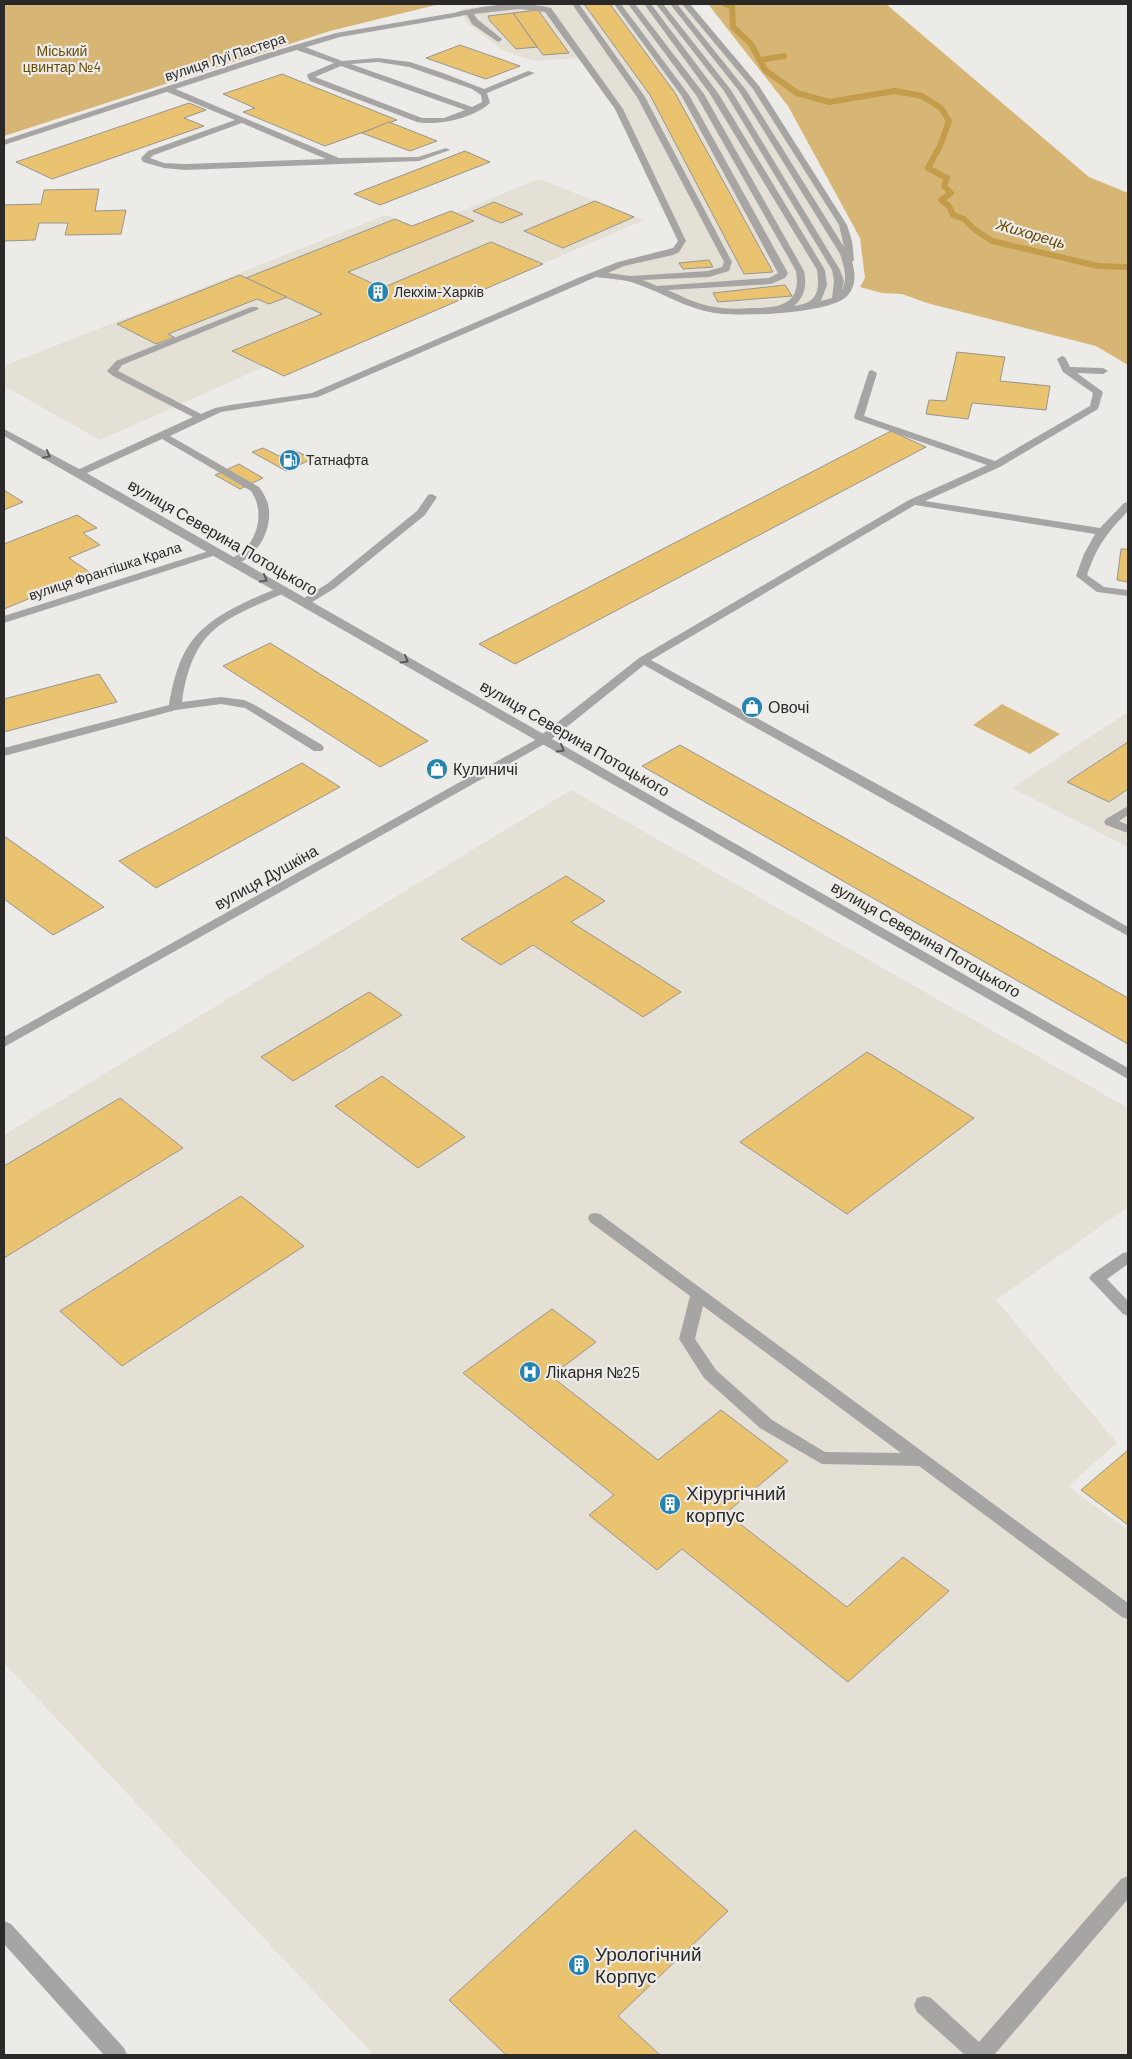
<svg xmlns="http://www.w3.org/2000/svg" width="1132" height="2059" viewBox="0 0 1132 2059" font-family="Barlow,sans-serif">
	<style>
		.built { fill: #e5e0d6 }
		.green { fill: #d7b675 }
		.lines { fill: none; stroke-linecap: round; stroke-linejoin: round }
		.stream { stroke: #c49d4c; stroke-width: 6 }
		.building { fill: #eac371; stroke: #969592 }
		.service { fill: #a6a5a4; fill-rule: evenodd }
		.minor { fill: #a6a5a4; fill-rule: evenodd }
		.tertiary { fill: #a6a5a4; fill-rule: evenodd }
		.oneway { stroke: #5c5b5a }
		.labels { text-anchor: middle; stroke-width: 4.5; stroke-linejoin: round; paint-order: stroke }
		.far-park-label { font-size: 14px; fill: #654b08; stroke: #edebe8 }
		.far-street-label { font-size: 14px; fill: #2a2928; stroke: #edebe8 }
		.far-poi-label { font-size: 14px; fill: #2a2928; stroke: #edebe8; text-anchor: start }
		.far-water-label { font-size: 15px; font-style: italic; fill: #614703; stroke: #edebe8 }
		.street-label { font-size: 16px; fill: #2a2928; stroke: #edebe8 }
		.poi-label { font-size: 16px; fill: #2a2928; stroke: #edebe8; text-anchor: start }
		.near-poi-label { font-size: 19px; fill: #2a2928; stroke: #edebe8; text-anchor: start }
	</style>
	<rect width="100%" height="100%" fill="#edebe8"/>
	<g class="built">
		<path d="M502,4h184l70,84 87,137 8,55 -16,20 -77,11 -45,-1 -71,-26 -37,-9 16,-11 49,-11 11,-8 -62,-136 -37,-51 -49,3 -32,-12 -34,-26 -7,-14z"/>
		<path d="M539,179l105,41 -360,156 -20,-9 -164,73 -96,-54v-20l382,-151 26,11 39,-15 5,2z"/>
		<path d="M1128,712v135l-116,-59z"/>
		<path d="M571,790l557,318v99l-132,93 121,143 -49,43 60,44v525h-754l-370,-392v-528z"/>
	</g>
	<g class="green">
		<path d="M4,4h436l-110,27 -326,105z"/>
		<path d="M708,4h178l203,173 39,16v172l-32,-19 -169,-43 -25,-9 -20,-1 -22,-6 5,-9 -5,-40 -72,-132z"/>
		<path d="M1002,704l58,30 -30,20 -57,-29z"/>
	</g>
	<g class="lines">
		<g class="stream">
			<path d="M725,4l7,2 1,21 18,17 14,26 32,23 32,9 66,-11 27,5 19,12 8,13 -9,25 -12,22 19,10 -3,8 7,7 -10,7 8,6 4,9 11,4 10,10 18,12 106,25 30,1"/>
			<path d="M760,60l24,-4"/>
		</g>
	</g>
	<g class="building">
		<path d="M584,4h26l65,89 98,179 -29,2 -94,-179z"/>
		<path d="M538,10l31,43 -26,2 -30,-42z"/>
		<path d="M513,13l24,34 -21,2 -26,-28 -2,-5z"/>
		<path d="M460,45l60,21 -34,13 -60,-21z"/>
		<path d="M282,74l115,46 -72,26 -82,-34 12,-4 -32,-14z"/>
		<path d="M189,103l17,7 -22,8 20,8 -152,53 -36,-17z"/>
		<path d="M389,122l48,19 -27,10 -48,-18z"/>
		<path d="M465,151l25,11 -110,43 -26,-11z"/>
		<path d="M99,189l-4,22 31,-1 -5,24 -56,1 3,-12h-29l-4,17 -31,1v-36l37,-1 3,-14z"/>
		<path d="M595,201l39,16 -71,31 -39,-17z"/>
		<path d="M494,202l29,12 -22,9 -28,-12z"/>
		<path d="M451,211l23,10 -126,51 34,16 109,-46 52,22 -259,112 -52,-25 90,-37 -76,-36 149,-59 17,7z"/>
		<path d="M709,260l4,7 -30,2 -4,-6z"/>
		<path d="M240,275l47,22 -18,7 -12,-5 -89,35 6,3 -18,7 -39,-20z"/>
		<path d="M785,285l7,11 -74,6 -5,-9z"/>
		<path d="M957,352l48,5 -5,24 50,5 -4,24 -74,-7 -4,16 -42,-5 3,-14 17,1z"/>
		<path d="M891,431l35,16 -411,217 -36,-20z"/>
		<path d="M263,448l16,8 15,-6 18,9 -26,12 -34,-19z"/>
		<path d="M239,464l24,14 -23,11 -25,-14z"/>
		<path d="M4,490l19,12 -19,8z"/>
		<path d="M77,515l20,13 -14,5 17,12 -31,13 22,15 -87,36v-65z"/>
		<path d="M1121,549h7v33l-11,-2z"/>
		<path d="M270,643l158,98 -48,26 -157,-101z"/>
		<path d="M99,674l18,28 -113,30v-33z"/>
		<path d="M1128,742v47l-19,13 -42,-20z"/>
		<path d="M680,745l448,253v46l-486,-278z"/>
		<path d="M302,763l38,24 -184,101 -37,-27z"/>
		<path d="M4,836l31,22 69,49 -51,28 -49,-36z"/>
		<path d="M566,876l39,25 -34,21 110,70 -38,25 -110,-72 -32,20 -40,-26z"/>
		<path d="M369,992l33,23 -109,66 -32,-24z"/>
		<path d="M867,1052l107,66 -127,96 -107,-72z"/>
		<path d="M382,1076l83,61 -47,31 -83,-62z"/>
		<path d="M120,1098l63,50 -179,110v-92z"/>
		<path d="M241,1196l63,50 -182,120 -62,-55z"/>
		<path d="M552,1309l44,33 -45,34 107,84 63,-50 67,51 -62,52 121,94 56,-50 46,34 -101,91 -166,-133 -25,21 -68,-55 25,-20 -151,-122z"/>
		<path d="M1128,1450v75l-47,-35z"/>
		<path d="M635,1830l93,81 -110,105 42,39h-154l-57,-55z"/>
	</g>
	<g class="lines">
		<g class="service">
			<path d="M572,4h7l66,93 87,165 -3,9 -20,6 -66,3 14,6 112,-8 9,-5 -97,-178 -67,-91h7l68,91 99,178 -3,5 -14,6 -103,6c15,7 31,15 47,17 12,2 23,2 35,1 27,0 52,-2 46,-37l-100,-176 -68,-91h7l69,90 100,177c3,13 1,26 -10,35 23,-3 26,-14 23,-36l-107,-176 -66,-90h7l67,89 107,177 2,15 -6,16 11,-3 2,-17 -2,-11 -108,-179 -68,-87h7l68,86 109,180 4,11 -2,9c6,-12 2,-24 -2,-36l-101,-163 -69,-87h7l69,86 98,157 -5,-22 -86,-136 -71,-85h8l69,82 88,139 5,16 2,19 -2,2c4,12 4,26 -6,35 -19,17 -106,20 -131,16 -28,-4 -52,-20 -78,-29 -14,-5 -27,-5 -41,-7l-278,120 -97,15 -51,24 89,51c4,5 7,11 9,17 6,24 -11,55 -35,61l-5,-3c4,-5 11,-7 16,-12 15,-15 20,-40 7,-59l-89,-52 -79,36h-8l-1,-2 1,-2 118,-54 -80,-41 -6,-5 9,-10 135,-54h6l2,2 -137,56 -4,6 83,43 14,-6 15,-3 82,-12 266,-115 40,-16 55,-14 5,-7 -63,-132 -70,-97 -26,-3 -45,5 4,6 23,18 1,2 -4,2 -26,-18 -5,-9 -11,1v-4c29,-6 66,-12 95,-4l72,101 63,132 -7,11 -6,3 -49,11 -16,7 23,3 77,-5 14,-4 2,-5 -87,-165z"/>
			<path d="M294,45h6l42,16 36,-3 32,4 33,11 41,16 44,-18 7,2 -48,20 3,10c-16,15 -52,23 -73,19l-107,-41 -3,-5 1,-2 26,-11 -40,-14zM378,62l31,5 63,22 9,6 1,7 -10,5 -121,-43zM341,66l124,44 -21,8h-22l-107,-41z"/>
			<path d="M165,87h6l168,71 79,-1 28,-9 4,2 -31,11 -234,9 -21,-2 -21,-6 -2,-4 7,-7 87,-31 -70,-29zM242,123l84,36 -141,5 -21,-1 -14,-5 4,-3z"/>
			<path d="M1062,356l3,1 5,10 33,1 5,3 -5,3 -26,-1 26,19 -5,17 -98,58 -75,34 175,27 24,-25 4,-1v9c-21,22 -31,35 -41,64l17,12 24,3v6l-31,-4 -21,-16 8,-22 11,-20 -180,-29 -264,155 268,147 209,120v9l-484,-271 -96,77h-8l-2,-3 2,-3 99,-78 270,-158 78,-35 -132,-46 -1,-2 15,-46 3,-1 5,3 -13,43 131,45 95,-55 3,-13 -30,-21 -6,-13z"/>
			<path d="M432,494l5,3 -12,18 -90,73 -26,16h-8l-2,-2 2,-2 26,-16 90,-73 11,-16z"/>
			<path d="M283,587l4,1 1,2 -1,2c-64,28 -94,35 -105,110l39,-5 23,3 9,4 69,41 2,3 -2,3h-8l-69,-43 -24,-4 -45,6 -172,46v-8l165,-43c10,-57 25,-79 79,-104 11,-5 23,-11 35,-14z"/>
			<path d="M1128,806v9l-9,6 9,4v8l-22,-8 -2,-3 2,-3z"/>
			<path d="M595,1213l5,1 528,389v16l-6,-2 -203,-151 -97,-2 -62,-36 -56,-50 -25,-39 11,-43 -100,-74 -2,-4 2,-4zM703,1306l198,147 -76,-1 -53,-32 -56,-50 -21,-31z"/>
			<path d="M1128,1252v12l-21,15 21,22v15l-5,-2 -34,-36 3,-4 31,-21z"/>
			<path d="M1128,1876v23l-134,156h-29l-48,-43 -3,-7 3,-7 7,-2 7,2 48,44 142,-163z"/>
		</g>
		<g class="minor">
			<path d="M459,12h3v4l-122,21 -63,19 -273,89v-5l267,-88 65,-19z"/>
			<path d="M215,549l4,1 1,2 -1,2 -215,69v-7z"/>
			<path d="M544,735l6,4 -2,3 -544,305v-10z"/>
			<path d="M4,1921l7,3 113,124 3,7h-23l-100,-111z"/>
		</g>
		<path class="tertiary" d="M4,429l79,42 1045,597v11l-1124,-643z"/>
	</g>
	<defs><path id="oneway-chevron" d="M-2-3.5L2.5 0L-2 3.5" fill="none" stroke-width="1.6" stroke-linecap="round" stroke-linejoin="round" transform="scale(1.25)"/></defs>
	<g class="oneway">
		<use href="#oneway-chevron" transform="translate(47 455) rotate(28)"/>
		<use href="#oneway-chevron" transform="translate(264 579) rotate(29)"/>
		<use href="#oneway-chevron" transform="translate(405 660) rotate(30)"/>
		<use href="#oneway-chevron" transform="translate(561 749) rotate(30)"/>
	</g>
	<defs>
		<g id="building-disc" transform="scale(1.125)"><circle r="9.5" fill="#2583af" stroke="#edebe8"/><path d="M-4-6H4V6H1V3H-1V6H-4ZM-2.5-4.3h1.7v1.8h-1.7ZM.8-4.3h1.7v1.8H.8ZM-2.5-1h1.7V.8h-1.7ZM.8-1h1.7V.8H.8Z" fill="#fff"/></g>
		<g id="fuel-disc" transform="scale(1.125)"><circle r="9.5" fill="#2583af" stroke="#edebe8"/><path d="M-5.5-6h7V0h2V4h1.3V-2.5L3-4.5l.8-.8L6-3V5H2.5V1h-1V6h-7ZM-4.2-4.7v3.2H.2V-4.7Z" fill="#fff"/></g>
		<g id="shop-disc" transform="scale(1.125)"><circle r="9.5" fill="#2583af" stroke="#edebe8"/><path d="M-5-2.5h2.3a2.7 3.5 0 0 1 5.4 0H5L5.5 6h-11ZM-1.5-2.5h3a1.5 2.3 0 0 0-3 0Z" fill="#fff"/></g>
		<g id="hospital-disc" transform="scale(1.125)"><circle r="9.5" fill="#2583af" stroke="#edebe8"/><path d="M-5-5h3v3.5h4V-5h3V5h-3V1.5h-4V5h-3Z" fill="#fff"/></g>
	</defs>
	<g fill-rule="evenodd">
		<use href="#building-disc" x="378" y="292"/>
		<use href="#fuel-disc" x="290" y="460"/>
		<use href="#shop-disc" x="752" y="707"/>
		<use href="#shop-disc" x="437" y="769"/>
		<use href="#hospital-disc" x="530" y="1372"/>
		<use href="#building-disc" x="670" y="1504"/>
		<use href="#building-disc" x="579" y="1965"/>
	</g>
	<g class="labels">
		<g class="far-park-label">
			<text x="62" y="56">Міський<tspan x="62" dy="16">цвинтар №4</tspan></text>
		</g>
		<g class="far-street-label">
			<text transform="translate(225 57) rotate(-18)" y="5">вулиця Луї Пастера</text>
			<text transform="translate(105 571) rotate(-18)" y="5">вулиця Франтішка Крала</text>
		</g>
		<g class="far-poi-label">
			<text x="394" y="297">Лекхім-Харків</text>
			<text x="306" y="465">Татнафта</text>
		</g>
		<g class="far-water-label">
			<text transform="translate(1031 234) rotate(16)" y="5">Жихорець</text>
		</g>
		<g class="street-label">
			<text transform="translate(223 537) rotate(30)" y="6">вулиця Северина Потоцького</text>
			<text transform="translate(575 738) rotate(30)" y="6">вулиця Северина Потоцького</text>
			<text transform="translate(266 877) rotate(-29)" y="6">вулиця Душкіна</text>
			<text transform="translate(926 939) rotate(30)" y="6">вулиця Северина Потоцького</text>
		</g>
		<g class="poi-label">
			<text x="768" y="713">Овочі</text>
			<text x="453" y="775">Кулиничі</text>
			<text x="546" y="1378">Лікарня №25</text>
		</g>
		<g class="near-poi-label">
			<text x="686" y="1500">Хірургічний<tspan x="686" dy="22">корпус</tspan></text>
			<text x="595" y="1961">Урологічний<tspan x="595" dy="22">Корпус</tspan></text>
		</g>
	</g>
	<rect width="1132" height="2059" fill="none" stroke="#2a2928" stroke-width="10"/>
</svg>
